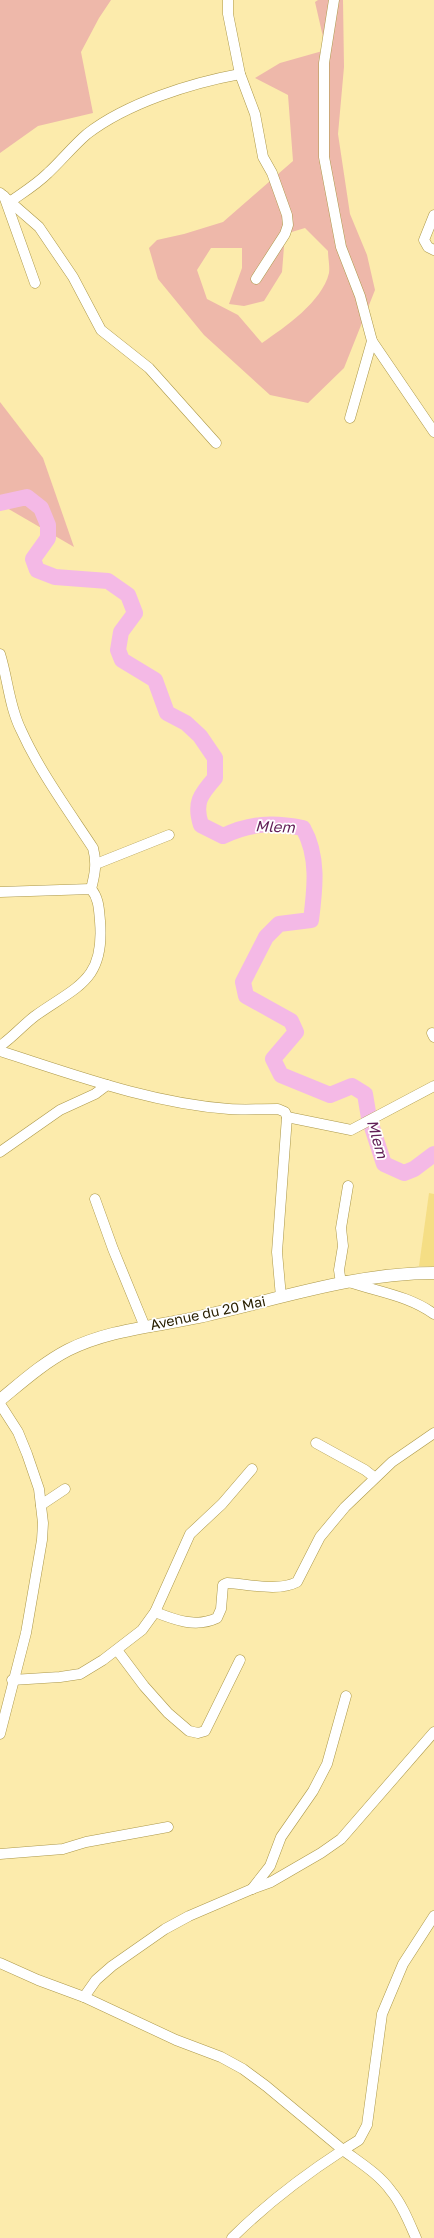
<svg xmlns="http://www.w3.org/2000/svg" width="434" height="2238" viewBox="0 0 434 2238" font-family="'Golos Text',sans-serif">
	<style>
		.built { fill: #f5de85 }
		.green { fill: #eeb8aa; fill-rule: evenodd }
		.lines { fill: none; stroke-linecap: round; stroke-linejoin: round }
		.river { stroke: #f4b9e6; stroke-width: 16 }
		.minor-casing { stroke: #ac9849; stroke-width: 11 }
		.major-casing { stroke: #ac9849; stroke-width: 13 }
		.minor { stroke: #fff; stroke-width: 10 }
		.major { stroke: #fff; stroke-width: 12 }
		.labels { text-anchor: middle; stroke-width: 3.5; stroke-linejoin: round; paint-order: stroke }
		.street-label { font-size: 14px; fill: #292000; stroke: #fff }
		.water-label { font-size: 15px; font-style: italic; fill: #632058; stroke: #fff }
	</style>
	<rect width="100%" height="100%" fill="#fcebac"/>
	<path class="built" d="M429,1193l5,1v72h-15z"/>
	<g class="green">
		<path d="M0,0h111l-12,18 -18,34 12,61 -55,13 -38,27z"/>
		<path d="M318,0h25l1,67 -6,67 12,80 17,41 8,35 -31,78 -36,35 -38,-8 -66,-60 -46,-56 -9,-31 8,-8 27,-6 39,-12 70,-61 -5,-66 -33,-17 25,-15 46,-13 -11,-48zM305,228l23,23c0,7 2,15 1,22 -7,29 -44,54 -67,70l-24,-28 -31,-16 -10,-29 14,-22h31v20l-13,36 15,2 20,-5 18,-29 3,-38z"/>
		<path d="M0,402l43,56 31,89 -74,-43z"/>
	</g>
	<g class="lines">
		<path class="river" d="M0,503l27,-6 14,11 7,17v13l-15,21 4,11 18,7 53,4 20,14 7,18 -14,19 -3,18 4,10 33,20 12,33 19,10 14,13 15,22v20c-15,17 -21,25 -14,47l22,11c27,-13 50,-14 80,-8 16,28 12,61 8,92l-32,4 -13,13 -23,45 3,14 45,25 5,11 -23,27 8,16 49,20 22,-9 13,8 4,24 15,46 20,9 10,-4 20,-15"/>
		<g class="minor-casing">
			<g id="minor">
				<path d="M228,0v14l12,60 15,40 8,43 9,16 15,42 1,10 -3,9 -29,45"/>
				<path d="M334,0l-10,63v94l17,90 19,49 12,45 62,91"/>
				<path d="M0,193l39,34 34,50 28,53 48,38 67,75"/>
				<path d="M4,196l31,87"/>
				<path d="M11,201c13,-9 26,-17 37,-28 13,-12 25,-27 39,-39 40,-31 104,-51 153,-60"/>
				<path d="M434,215l-10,25 4,7 6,3"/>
				<path d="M350,418l22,-77"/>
				<path d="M0,654c8,25 9,52 21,76 19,42 47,80 72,118 4,15 2,26 -2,41"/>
				<path d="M96,864l73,-29"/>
				<path d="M0,892l91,-3c8,9 8,21 9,32 5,60 -23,65 -65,95 -12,9 -22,21 -35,30"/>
				<path d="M432,1033l2,4"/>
				<path d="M0,1051c75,24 150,52 229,58 16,1 33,0 49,0l7,3 2,5 -10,135 4,45"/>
				<path d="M287,1117l64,13 83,-44"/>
				<path d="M0,1152l60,-42 35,-16 12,-9"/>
				<path d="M95,1199l18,50 32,78"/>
				<path d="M347,1281c30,11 61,14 87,33"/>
				<path d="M341,1283l-2,-13 4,-24 -2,-18 7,-42"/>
				<path d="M0,1404l18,28 9,22 12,35 4,34 -1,17 -16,93 -26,101"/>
				<path d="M316,1443l49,27 9,7"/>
				<path d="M41,1505l24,-16"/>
				<path d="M155,1612c20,8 41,16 62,6l4,-9 2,-24 4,-2c21,1 51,9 70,-1l23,-45 25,-30 47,-45 42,-29"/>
				<path d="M117,1650l27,36 24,27 21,18 9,2 7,-2 35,-71"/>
				<path d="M12,1680l48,-3 20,-3 23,-14 39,-30 13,-18 35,-78 32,-30 30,-35"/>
				<path d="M0,1854l63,-5 23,-7 82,-15"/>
				<path d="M252,1889l19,-7 50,-29 20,-14 93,-107"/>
				<path d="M0,1963l38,17 46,17 92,43 45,17 22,12 23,17 77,64c-40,26 -77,54 -111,88"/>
				<path d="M84,1997l12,-17 16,-14 53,-37 24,-13 63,-27 18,-23 11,-29 32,-46 14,-27 19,-68"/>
				<path d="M416,2238c-7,-16 -14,-34 -25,-47 -12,-17 -32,-29 -48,-41l16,-10 8,-15 15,-111 21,-50 31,-48"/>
			</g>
		</g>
		<g class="major-casing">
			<path id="major" d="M0,1400c22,-18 43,-37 68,-50 40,-20 84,-23 126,-32 80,-17 158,-45 240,-45"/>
		</g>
		<use href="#minor" class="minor"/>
		<use href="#major" class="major"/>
	</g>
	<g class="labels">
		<g class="street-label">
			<text transform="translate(208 1313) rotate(-12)" y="5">Avenue du 20 Mai</text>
		</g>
		<g class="water-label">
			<text transform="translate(275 827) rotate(2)" y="5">Mlem</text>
			<text transform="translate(377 1139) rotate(74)" y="5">Mlem</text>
		</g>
	</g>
</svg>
